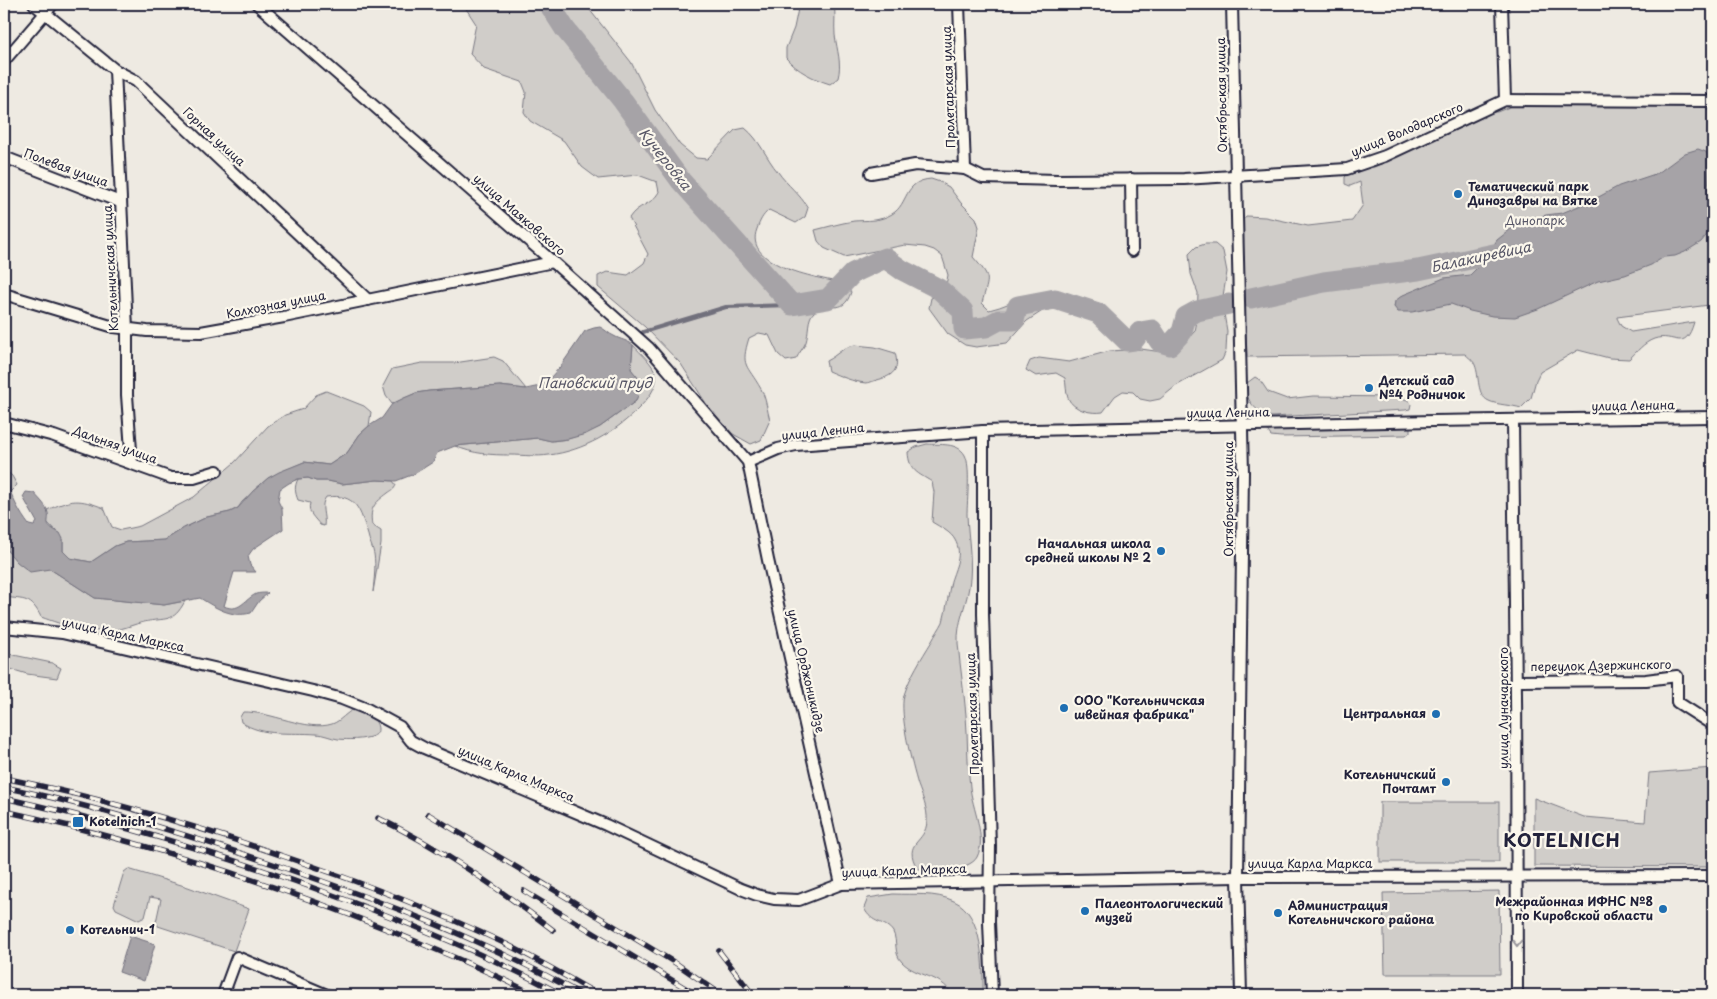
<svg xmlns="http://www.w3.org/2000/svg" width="1717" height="999" viewBox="0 0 1717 999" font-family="'Playpen Sans',sans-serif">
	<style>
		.green { fill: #d0cdc9; stroke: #797882 }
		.water { fill: #a6a3a7; stroke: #716f7c }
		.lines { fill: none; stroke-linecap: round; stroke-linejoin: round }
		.stream { stroke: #716f7c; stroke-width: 4 }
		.river { stroke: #a6a3a7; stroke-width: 21 }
		.street-casing { stroke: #22223b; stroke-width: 14 }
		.street { stroke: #fbf7ec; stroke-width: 10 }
		.rail-casing { stroke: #22223b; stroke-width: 5.5 }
		.rail { stroke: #fbf7ec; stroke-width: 4; stroke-dasharray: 11; stroke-linecap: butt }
		.oneway { stroke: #99979c }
		.poi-dot { fill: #1f6fb2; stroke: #fbf7ec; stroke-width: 2 }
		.labels { text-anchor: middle; stroke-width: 4.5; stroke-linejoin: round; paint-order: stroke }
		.street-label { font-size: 12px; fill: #22223b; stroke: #fbf7ec }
		.poi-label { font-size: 12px; font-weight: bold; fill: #22223b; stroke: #fbf7ec; text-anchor: start }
		.park-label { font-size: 12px; fill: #565566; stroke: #fbf7ec }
		.water-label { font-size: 14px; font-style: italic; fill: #575666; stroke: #fbf7ec }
		.district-label { font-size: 18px; font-weight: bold; letter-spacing: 1px; fill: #22223b; stroke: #fbf7ec }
	</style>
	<rect width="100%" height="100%" fill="#eeeae2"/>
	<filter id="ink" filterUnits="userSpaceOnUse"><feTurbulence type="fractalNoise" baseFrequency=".02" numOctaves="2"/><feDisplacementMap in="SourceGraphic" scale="10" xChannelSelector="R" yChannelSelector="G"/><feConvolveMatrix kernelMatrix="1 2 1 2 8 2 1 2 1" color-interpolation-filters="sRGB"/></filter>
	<g filter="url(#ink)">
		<g class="green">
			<path d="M358,4h27l-8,5 -11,1z"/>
			<path d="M463,4h122l46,58 24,48 25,35 16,13 11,1 28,-29 10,-2c15,12 21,30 33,44 9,13 22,22 30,36l-3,9 -9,6 -27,-13c-7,6 -9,11 -12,19 -15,38 65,49 89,55l5,8c-8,26 -23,7 -37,20 -7,6 -5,21 -8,30 -2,5 -7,11 -10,17l-10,2 -8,-7 -9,-19 -10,-2 -10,5c-9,29 -2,26 12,51 5,9 6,21 9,31l-9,20 -10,4 -18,-10 -24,-26 -28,-44 -36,-37 -47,-40v-11l9,-4 21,3 16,-12 4,-9 -19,-36c10,-15 21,-11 30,-26l-2,-10 -19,-7 -40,4 -16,-12 -18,-26 -34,-20 -6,-9 2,-20 -4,-10 -38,-13 -14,-15 6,-30z"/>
			<path d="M799,4h35c2,11 0,20 1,31 2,16 7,28 3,43l-8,6c-16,-5 -33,-13 -44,-26v-10l8,-20z"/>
			<path d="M1517,104l191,2v5l5,3v22l-3,-1 1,2h2v169l-4,-1 -92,12v1l4,8 10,6 63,-10c-9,32 -20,10 -40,17 -11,4 -17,13 -25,20l-20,-1 -31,-8 -38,22 -4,8 -5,18 -10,10c-9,-3 -24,-3 -32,-7 -13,-6 -9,-24 -14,-36 -1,-4 -7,-8 -10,-11l-218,3 -6,-135 5,-6 19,1 43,9 44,-5 11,-16 -3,-23 -10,4 -5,-2v-7c9,-9 16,-12 29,-10l103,-47 11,-9 9,1z"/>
			<path d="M931,179l9,3 9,5 12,16 15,15 3,9 -6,30c19,22 16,19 9,46l7,7c14,-3 26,-10 40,-14l12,5 3,9 -17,11 -20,22 -31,4 -11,-2 -17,-11 -19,-26 2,-10 10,-4 5,-9 2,-10 -6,-19 -8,-6 -9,-3 -20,-2 -61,12 -20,-9 -6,-7 -3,-11c12,-3 26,-7 39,-9 13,-1 25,1 38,-7 17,-10 11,-33 39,-35z"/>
			<path d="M1205,244h10l8,7 4,21 -5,30 5,29 -1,20 -4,9 -46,26 -16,13 -10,2 -10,-2 -7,-7 -10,-1 -8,5 -12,16c-12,2 -30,-2 -35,-14 -2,-6 -2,-14 -3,-20l-9,-5 -20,3 -10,-6 4,-9 9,-3 30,4 41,-11 31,-2 21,3 19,-6 14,-15 2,-10 1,-28 -7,-19 -2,-20 7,-7z"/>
			<path d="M633,345c7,8 21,19 23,30 2,12 -9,25 -17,33 -23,24 -56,43 -90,47 -12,2 -26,0 -38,0 -20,0 -38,-1 -56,-9l83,-8 14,3 16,-2 32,-12 36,-26 -1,-25 -4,-7z"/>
			<path d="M855,345l20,2 20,6c5,17 -2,23 -18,27 -4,1 -8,3 -11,3 -13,-1 -26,-7 -38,-12l-2,-10c12,-6 16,-14 29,-16z"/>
			<path d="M494,357l9,4 23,28 -26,-3 -71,5 -13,2 -24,11 -6,-8 -3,-10 9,-17 30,-6h32z"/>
			<path d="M1255,377l5,3 8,12 19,7 26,-3 83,1 12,3 3,4 -1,5 -5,1 -134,7c-15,-5 -28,-18 -24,-34z"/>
			<path d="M326,391l38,15 7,6 -2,14 -9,8 -13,19 -18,12 -25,-3 -36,16 -26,24 -4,6 -8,4 -23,5 -23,11 -19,12 -39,2 -11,4 -24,16 -21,-4 -7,-7v-12l-16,-17v-12c25,-11 31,-12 57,-2l8,19 9,3 19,-4 54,-29 40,-34 34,-37 17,-11 18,-6 13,-14z"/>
			<path d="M1405,425l5,2v5l-4,3 -125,2 -10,-1 -3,-4 2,-4z"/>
			<path d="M927,444c12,1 31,-2 38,11 6,11 2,46 2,60 1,24 6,48 2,72 -3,19 -12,36 -11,56 2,24 6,48 8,72 2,24 1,48 4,72 2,20 17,51 7,70 -7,14 -47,16 -60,11 -15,-27 9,-24 10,-47 1,-12 -5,-25 -9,-36 -6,-20 -19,-71 -14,-90 6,-19 17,-36 28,-54 3,-6 8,-13 11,-19 4,-14 5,-28 8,-41 4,-13 12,-27 4,-41 -4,-8 -15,-13 -23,-18l2,-30 -2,-10c-14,-9 -23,-11 -24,-30l8,-5z"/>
			<path d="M4,469l8,7 5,9 -7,7 -6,1z"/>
			<path d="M308,478l8,3h12l14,3 35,-4 16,1 3,4c-2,5 -4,5 -8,8 -13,10 -19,14 -16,32l9,6v13l-8,48c1,-12 3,-26 1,-38 -1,-6 -5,-13 -6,-19 -8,-25 -11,-42 -42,-38 -7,9 0,19 -2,29l-4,-1c-5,-7 -13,-12 -10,-22l-12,-3c-3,-8 -4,-13 0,-21z"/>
			<path d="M4,547l46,22 45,29 69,7 21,-4c-12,23 -19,16 -41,21 -10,2 -20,7 -30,8 -24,4 -51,-5 -73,-13 -10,-20 -16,-17 -37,-20z"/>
			<path d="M4,653l48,10 9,5 -4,10 -30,-4 -23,-7z"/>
			<path d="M355,709c5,2 10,3 15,6 6,4 13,18 3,21 -10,4 -25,4 -35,3 -7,-1 -15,-5 -22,-5 -26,-2 -53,3 -75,-12l-1,-5 3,-5c28,-1 64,20 89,12 9,-3 14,-12 23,-15z"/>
			<path d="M1713,768v99l-179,-1v-68l50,19 61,5 4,-49z"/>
			<rect x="1380" y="802" width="119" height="60"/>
			<path d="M128,869l60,18 61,22 -15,42 -76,-25 -2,-4 5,-23 -11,-2 -5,20 -6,3 -23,-11 -2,-4 10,-33z"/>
			<path d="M1499,891l1,83h-115l-2,-81z"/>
			<path d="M893,894c20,1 42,-2 61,7 30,13 29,67 29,94h-30c-14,-22 -35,-17 -51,-33 -9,-9 -4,-20 -9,-30 -8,-12 -21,-7 -29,-24l4,-10z"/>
		</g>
		<g class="water">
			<path d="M1698,149l8,3 6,9 -4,25 4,21 -2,24 -9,11 -16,10 -10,4 -11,1 -13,8 -26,10 -27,6 -60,28 -23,8 -23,-1 -22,-5 -19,-7 -39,8h-14l-4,-5 1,-6 8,-6 41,-17 26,-3 11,-11 16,-24 14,-11 21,-10 14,-4 16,-2 31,-13 26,-14 39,-13 27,-20z"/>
			<path d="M600,327c6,3 9,7 14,9 7,4 13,4 19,9l-2,24 9,11v9l-4,12 -36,26 -14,7 -18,5 -17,2 -13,-3 -83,8 -18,7 -4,9 -19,12 -18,7 -19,-1 -35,4 -14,-3h-12l-8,-3 -10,1 -9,4 -9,6 -2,12 4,8 1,20 -30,20 -5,7 2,9 6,7h-22l-10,34c15,7 20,-6 32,-12 3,-1 9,-1 12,-1l-9,8 -8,12c-20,5 -35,-5 -51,-15l-36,7 -69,-7 -45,-29 -20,3 -13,-10 -13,-15v-22l2,-7 -2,-1v-37l4,1c1,13 13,34 21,44l5,1 3,-4 -14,-25 3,-5 8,1c4,5 11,11 13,17 5,12 -7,13 13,23l3,6v12l7,7 21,4 24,-16 11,-4 39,-2 19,-12 23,-11 23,-5 8,-4 15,-17 15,-13 11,-6 25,-10 25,3 18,-12 13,-19 9,-8 13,-8 10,-14 12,-6 12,-5 13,-2 71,-5 26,3 14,-3 10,-8 10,-11 25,-36 9,-3z"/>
			<path d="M130,936l25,8 -11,37 -25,-9z"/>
		</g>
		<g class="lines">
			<path class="stream" d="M643,332l83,-25 66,-2"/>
			<g class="river">
				<path d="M549,4l16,25 58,72 58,80 111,124 36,-6 25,-26 32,-15 17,12 37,19 24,22 1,18 22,-2 13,-7h15l4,-14 37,-7 43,14 29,28 7,-1 6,-8 12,-2 8,12 10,3 12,-13 4,-15 11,-6 32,-7"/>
				<path d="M1251,298l73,-16 94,-12 95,-20"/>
			</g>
			<g class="street-casing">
				<g id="street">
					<path d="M34,4l81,66 21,11 232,219"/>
					<path d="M257,4l296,258 96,86 99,114 20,98 73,324"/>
					<path d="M959,4l6,165"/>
					<path d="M1232,4l11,468 -5,405 3,118"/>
					<path d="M1502,4l3,96"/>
					<path d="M4,61l49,-57"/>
					<path d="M115,70l12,259v66l5,69"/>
					<path d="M4,157l116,45"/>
					<path d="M871,173l44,-8 50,4 18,9 74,2 127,-1 163,-10 38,-13 120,-56 208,1"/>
					<path d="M1131,179l1,72"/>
					<path d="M4,294l110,33 33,4 54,1 83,-15 269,-55"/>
					<path d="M1513,420c3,192 4,383 4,575"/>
					<path d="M4,423l50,13 117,42h23l23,-7"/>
					<path d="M983,431v183l7,232 -1,76 3,73"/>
					<path d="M748,462l30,-13 18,-4 187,-14 450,-10 280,-4"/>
					<path d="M4,627l58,6 251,58 29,8 25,10 33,18 11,14 13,7 182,77 135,64 16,6 17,4 25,1 42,-16 397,-7 475,-1"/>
					<path d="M1517,681l129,-1 31,-4v26l36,23"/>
					<path d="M223,995l14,-38 90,38"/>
				</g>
			</g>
			<use href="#street" class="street"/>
			<g class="rail-casing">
				<g id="rail">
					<path d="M4,778c93,19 183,45 273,76 78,26 155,55 229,90 32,16 63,34 93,51"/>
					<path d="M4,787c92,19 183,48 272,78 105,36 210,75 306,130"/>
					<path d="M4,798c115,25 227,59 337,100 76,28 151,59 222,97"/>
					<path d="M4,811c130,28 259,69 382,118 51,21 101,41 149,66"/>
					<path d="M428,814l249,150 45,31"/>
					<path d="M378,818c63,30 120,70 175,112"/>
					<path d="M524,891l173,104"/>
					<path d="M719,951l34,44"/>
				</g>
			</g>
			<use href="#rail" class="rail"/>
		</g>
		<defs><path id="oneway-chevron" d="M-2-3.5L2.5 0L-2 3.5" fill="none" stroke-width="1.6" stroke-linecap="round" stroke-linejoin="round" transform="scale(1.25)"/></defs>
		<use class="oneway" href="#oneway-chevron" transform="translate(1517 943) rotate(90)"/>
	</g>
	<g class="poi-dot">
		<circle cx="1458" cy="194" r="5"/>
		<circle cx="1369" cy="388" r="5"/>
		<circle cx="1161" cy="551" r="5"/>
		<circle cx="1064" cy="708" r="5"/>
		<circle cx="1436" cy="714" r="5"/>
		<circle cx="1446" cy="782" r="5"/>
		<rect x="72" y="816" width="12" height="12" rx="2.5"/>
		<circle cx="1663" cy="909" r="5"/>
		<circle cx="1085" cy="911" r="5"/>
		<circle cx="1278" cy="913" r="5"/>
		<circle cx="70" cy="930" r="5"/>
	</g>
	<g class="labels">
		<g class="street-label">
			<text transform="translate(949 87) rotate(-92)" y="4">Пролетарская улица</text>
			<text transform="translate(1222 95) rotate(-91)" y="4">Октябрьская улица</text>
			<text transform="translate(1407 130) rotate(-23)" y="4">улица Володарского</text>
			<text transform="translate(214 137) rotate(43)" y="4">Горная улица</text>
			<text transform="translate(66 168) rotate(20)" y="4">Полевая улица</text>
			<text transform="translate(519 215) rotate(41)" y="4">улица Маяковского</text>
			<text transform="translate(111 268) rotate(-93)" y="4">Котельничская улица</text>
			<text transform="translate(276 305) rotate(-11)" y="4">Колхозная улица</text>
			<text transform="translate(1633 406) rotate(-1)" y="4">улица Ленина</text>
			<text transform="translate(1228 413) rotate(-1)" y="4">улица Ленина</text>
			<text transform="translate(823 432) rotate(-6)" y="4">улица Ленина</text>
			<text transform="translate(115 445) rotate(20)" y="4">Дальняя улица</text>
			<text transform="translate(1229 499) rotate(-90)" y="4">Октябрьская улица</text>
			<text transform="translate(123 635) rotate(12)" y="4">улица Карла Маркса</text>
			<text transform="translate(1601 666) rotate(-1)" y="4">переулок Дзержинского</text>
			<text transform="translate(806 671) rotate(77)" y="4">улица Орджоникидзе</text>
			<text transform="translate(1504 708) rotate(-90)" y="4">улица Луначарского</text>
			<text transform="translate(973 714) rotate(-92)" y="4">Пролетарская улица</text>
			<text transform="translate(516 774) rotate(23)" y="4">улица Карла Маркса</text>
			<text x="1310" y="868">улица Карла Маркса</text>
			<text transform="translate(904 871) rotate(-2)" y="4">улица Карла Маркса</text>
		</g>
		<g class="poi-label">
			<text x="1468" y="191">Тематический парк<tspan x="1468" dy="14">Динозавры на Вятке</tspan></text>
			<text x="1379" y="385">Детский сад<tspan x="1379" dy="14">№4 Родничок</tspan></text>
			<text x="1151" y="548" text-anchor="end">Начальная школа<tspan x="1151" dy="14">средней школы № 2</tspan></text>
			<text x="1074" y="705">ООО "Котельничская<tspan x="1074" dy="14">швейная фабрика"</tspan></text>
			<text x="1426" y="718" text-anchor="end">Центральная</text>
			<text x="1436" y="779" text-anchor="end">Котельничский<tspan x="1436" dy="14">Почтамт</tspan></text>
			<text x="89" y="826">Kotelnich-1</text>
			<text x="1653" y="906" text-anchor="end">Межрайонная ИФНС №8<tspan x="1653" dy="14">по Кировской области</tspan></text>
			<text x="1095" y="908">Палеонтологический<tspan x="1095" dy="14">музей</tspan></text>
			<text x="1288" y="910">Администрация<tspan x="1288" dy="14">Котельничского района</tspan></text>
			<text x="80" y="934">Котельнич-1</text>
		</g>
		<g class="park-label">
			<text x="1535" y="225">Динопарк</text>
		</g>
		<g class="water-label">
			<text transform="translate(665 159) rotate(52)" y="5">Кучеровка</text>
			<text transform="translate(1481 257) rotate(-12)" y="5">Балакиревица</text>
			<text x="595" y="388">Пановский пруд</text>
		</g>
		<g class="district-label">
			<text x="1562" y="847">KOTELNICH</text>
		</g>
	</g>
	<rect width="1717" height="999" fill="none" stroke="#fbf7ec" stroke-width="20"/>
	<rect x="10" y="10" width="1697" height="979" fill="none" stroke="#22223b" stroke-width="2" filter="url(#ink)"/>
</svg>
